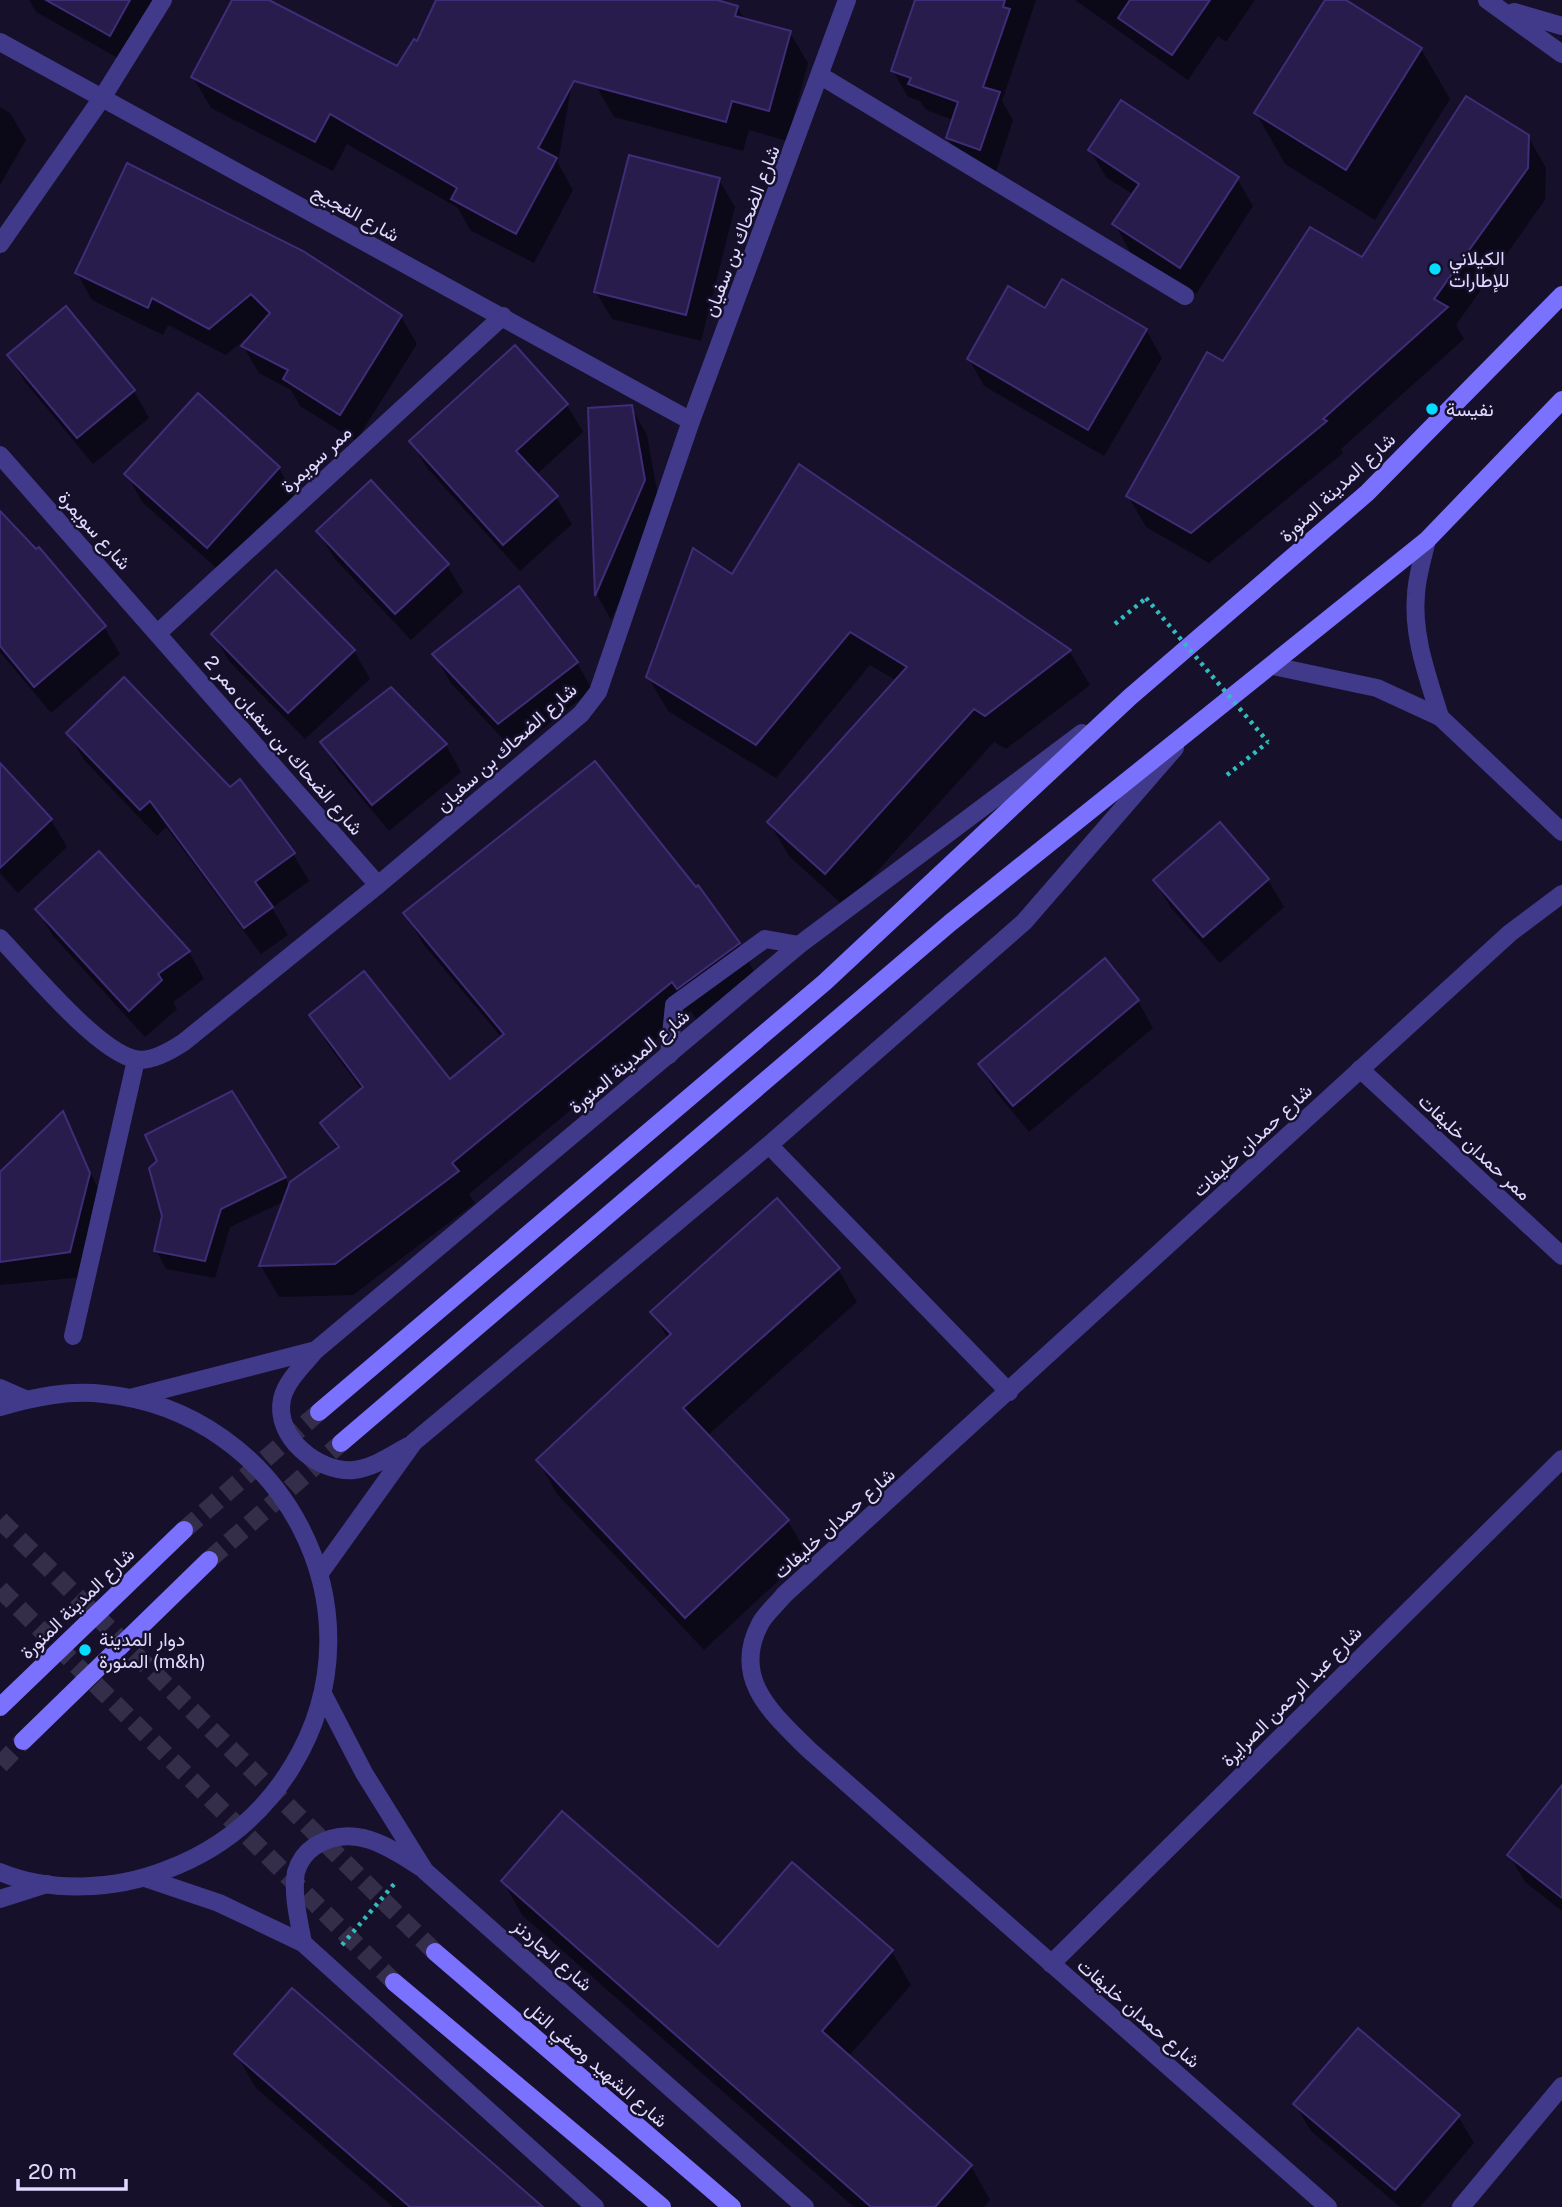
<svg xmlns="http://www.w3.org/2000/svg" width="1562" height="2207" viewBox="0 0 1562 2207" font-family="'Public Sans',Vazirmatn,sans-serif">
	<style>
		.shadow { fill: #0007 }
		.building { fill: #281c4c; stroke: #3f2d78; stroke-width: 2 }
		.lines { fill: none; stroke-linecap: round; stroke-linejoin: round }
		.secondary-tunnel { stroke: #342e4b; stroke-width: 18; stroke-dasharray: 18 9; stroke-linecap: butt }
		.path { stroke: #2ebfbc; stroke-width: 4.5; stroke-dasharray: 3.5 5; stroke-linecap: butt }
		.service { stroke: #413a8a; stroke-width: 18 }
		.minor { stroke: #413a8a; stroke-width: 18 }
		.tertiary { stroke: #413a8a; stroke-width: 18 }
		.secondary { stroke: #7a71ff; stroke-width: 18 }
		.path-bridge { stroke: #2ebfbc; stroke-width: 4.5; stroke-dasharray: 3.5 5; stroke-linecap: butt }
		.poi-dot { fill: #06dcff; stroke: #16102b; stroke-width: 2.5 }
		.labels { text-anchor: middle; stroke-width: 5; stroke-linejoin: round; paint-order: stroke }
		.street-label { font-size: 19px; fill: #e0daff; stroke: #16102b }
		.poi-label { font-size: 19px; fill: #e0daff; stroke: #16102b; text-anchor: start }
	</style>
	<rect width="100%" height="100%" fill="#16102b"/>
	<g class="shadow">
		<path d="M29,0h132l-36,62 -89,-50z"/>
		<path d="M234,0h32l132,69 20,-26 20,-43h148l-28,163 15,27 -39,73 -64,-33 -12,-22 -111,-64 -14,27 -122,-63 -18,-31z"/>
		<path d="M619,0h97l21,7 8,13 45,13 18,30 -21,78 -38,-11 -6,21 -129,-34 -18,-31z"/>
		<path d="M917,0h119l-34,101 11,19 -18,55 -32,-11 -15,-26 5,-18 -27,-10 -6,-9 -12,-4 -15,-26z"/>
		<path d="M1075,0h180l-29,42 -8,-6 -30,44z"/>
		<path d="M1327,0h16l78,49 29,50 -75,121 -90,-56 -29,-51z"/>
		<path d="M0,107l10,6 16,27 -26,45z"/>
		<path d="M1528,136l18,32 -1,32 -89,125 8,14 -123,110 2,4 -134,110 -63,-36 -18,-31 96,-133z"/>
		<path d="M1090,150l147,28 16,28 -57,88 -66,-42 -15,-28 19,-29 -28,-18z"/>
		<path d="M128,166l273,151 16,27 -61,97 -56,-35 -9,-16 -32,-17 -16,-27 7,-11 -24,20 -58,-30 -5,10 -71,-35 -15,-27z"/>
		<path d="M719,180l16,27 -34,134 -89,-22 -16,-27z"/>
		<path d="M1046,310l100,20 16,28 -58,98 -120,-70 -15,-27z"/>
		<path d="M9,355l125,36 15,27 -56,46 -68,-82z"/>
		<path d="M567,405l16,27 -47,43 20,22 16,27 -52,47 -93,-103 -16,-27z"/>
		<path d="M631,407l16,28 13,73 -49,112 -14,-25 -7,-186z"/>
		<path d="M800,467l270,185 20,33 -84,64 -12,-7 -149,165 -56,-51 -20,-34 128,-141 -27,-16 -94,113 -108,-67 -20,-34 85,-100z"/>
		<path d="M279,468l15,27 -71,79 -81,-72 -15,-28z"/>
		<path d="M0,514l104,113 16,27 -69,59 -51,-61z"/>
		<path d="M318,531l129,34 16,27 -52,48 -77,-82z"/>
		<path d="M276,572l78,79 16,28 -65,60 -76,-78 -16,-27z"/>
		<path d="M435,655l142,7 15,28 -78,61 -64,-69z"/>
		<path d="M391,689l55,56 15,27 -72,59 -51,-61 -15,-27z"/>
		<path d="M68,733l225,121 16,27 -37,27 16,27 -27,19 -95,-127 -9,9 -73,-76z"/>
		<path d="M0,766l51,54 16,27 -49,46 -18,-20z"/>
		<path d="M99,854l90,98 15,27 -31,23 4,7 -32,28 -92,-101 -16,-27z"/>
		<path d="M1155,880h113l16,27 -64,56 -49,-55z"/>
		<path d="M406,913l333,31 17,31 -60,44 -5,-8 -222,183 6,9 -122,92 -74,2 -18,-31 24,-65 -55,26 -15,51 -49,-9 -10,-19 76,-156 58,92 48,-36 -16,-27 40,-33 -33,-44 -18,-31 139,66 52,-43 -79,-94z"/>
		<path d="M1138,1001l15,27 -124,104 -33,-40 -16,-27z"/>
		<path d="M63,1114l40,85 -20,78 -83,8v-95z"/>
		<path d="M838,1269l19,33 -150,134 81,85 19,33 -103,96 -147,-156 -19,-33 130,-122 -15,-27z"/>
		<path d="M1562,1805v106l-37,-29 -16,-27z"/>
		<path d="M792,1865l100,87 19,33 -63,72 123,109 19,34 -6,7h-130l-332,-292 -19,-34 215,68z"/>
		<path d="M236,2054l305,153h-148l-137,-119z"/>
		<path d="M1295,2104l163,12 16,27 -54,64h-20l-89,-76z"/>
	</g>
	<g class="building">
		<path d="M46,0h84l-20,36z"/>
		<path d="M232,0h37l128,66 17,-27 3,2 19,-41h281l21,6 -3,10 56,15 -22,80 -37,-10 -6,21 -152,-41 -36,67 19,10 -41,76 -65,-35 6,-11 -127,-74 -15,28 -124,-65z"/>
		<path d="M915,0h90l-2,7 7,2 -27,78 17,5 -20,58 -34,-12 12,-36 -50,-18 3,-6 -20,-7z"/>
		<path d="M1130,0h80l-38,55 -54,-37z"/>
		<path d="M1325,0h21l76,48 -76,122 -92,-57z"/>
		<path d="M1466,96l63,39 -1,33 -94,131 14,8 -125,112 4,2 -136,112 -65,-37 81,-144 16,9 87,-134 52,30z"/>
		<path d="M1121,100l118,77 -59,91 -68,-44 27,-40 -51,-34z"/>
		<path d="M629,155l91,23 -34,137 -92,-23z"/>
		<path d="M127,163l176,88 99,64 -62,100 -57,-36 5,-9 -47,-24 29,-33 -19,-19 -42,35 -57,-31 -4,10 -73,-35z"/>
		<path d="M1062,279l85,50 -59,101 -121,-71 41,-73 37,22z"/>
		<path d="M66,306l69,84 -58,48 -70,-83z"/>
		<path d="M515,345l53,59 -52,47 42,45 -55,49 -94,-104z"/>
		<path d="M198,393l82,74 -73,81 -83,-74z"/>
		<path d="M632,405l13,75 -50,116 -7,-188z"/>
		<path d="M799,464l272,186 -86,66 -11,-7 -149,165 -58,-52 140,-155 -57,-35 -94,113 -110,-68 47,-129 39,26z"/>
		<path d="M371,480l78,84 -54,50 -79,-83z"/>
		<path d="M0,511l36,38 3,-2 67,79 -72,61 -34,-41z"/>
		<path d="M276,570l79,80 -67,63 -77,-79z"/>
		<path d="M519,586l59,76 -80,62 -66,-70z"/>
		<path d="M124,677l106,110 10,-8 55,74 -40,29 18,25 -29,21 -94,-127 -10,9 -74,-77z"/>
		<path d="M391,687l56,57 -75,61 -52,-63z"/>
		<path d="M595,761l101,126 2,-2 42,58 -63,46 -5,-7 -220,181 7,8 -124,93 -76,2 31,-84 49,-35 -19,-24 43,-36 -54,-72 55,-44 86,108 54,-45 -101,-121z"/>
		<path d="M0,763l52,56 -52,49z"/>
		<path d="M1220,822l49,57 -66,58 -50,-57z"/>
		<path d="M99,851l91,100 -32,23 4,6 -33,31 -94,-102z"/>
		<path d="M1105,958l34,42 -126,106 -35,-42z"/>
		<path d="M232,1091l54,86 -65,32 -16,52 -51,-10 8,-35 -13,-48 8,-7 -12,-26z"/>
		<path d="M63,1111l27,62 -20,79 -70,10v-90z"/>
		<path d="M777,1198l63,70 -157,140 106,112 -104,98 -149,-158 135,-126 -21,-22z"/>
		<path d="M1562,1785v113l-55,-43z"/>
		<path d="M562,1811l156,136 74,-85 101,88 -71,81 150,134 -37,42h-64l-370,-326z"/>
		<path d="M292,1988l251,219h-133l-176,-153z"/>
		<path d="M1358,2028l102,87 -65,75 -102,-86z"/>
	</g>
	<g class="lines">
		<g class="secondary-tunnel">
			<path d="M0,1520l435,432"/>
			<path d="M184,1530l135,-118"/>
			<path d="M209,1560l132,-117"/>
			<path d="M0,1589l394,393"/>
			<path d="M0,1765l23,-24"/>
		</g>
		<g class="path">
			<path d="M1115,624l31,-26"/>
			<path d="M1227,775l41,-33"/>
			<path d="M342,1945l53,-62"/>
		</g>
		<g class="service">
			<path d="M669,1055l5,-50 91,-66 34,6"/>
			<path d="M73,1336l63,-276"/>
		</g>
		<g class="minor">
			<path d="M1487,0l75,54"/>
			<path d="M1514,12l48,14"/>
			<path d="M0,42l691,379"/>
			<path d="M821,76l364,220"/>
			<path d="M0,244l102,-146 61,-98"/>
			<path d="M0,455l378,430"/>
			<path d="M159,632l344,-316"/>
			<path d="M0,938c29,30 97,113 135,121 16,4 37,-9 49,-17l194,-157 203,-171 17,-22 93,-271 156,-421"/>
			<path d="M1360,1069l202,187"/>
			<path d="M769,1145l240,247"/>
			<path d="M1051,1964l511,-505"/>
			<path d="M1328,2207l-520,-458c-35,-35 -77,-70 -48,-125 5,-10 17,-20 24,-29l726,-662 52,-39"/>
			<path d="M1461,2207l101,-121"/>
		</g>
		<g class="tertiary">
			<path d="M1427,540c-4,17 -10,36 -11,54 -4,42 12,83 24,123"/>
			<path d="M1273,666l104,22 63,29 122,115"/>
			<path d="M316,1350c-12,14 -30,31 -34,49 -8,38 36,74 72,71 19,-2 38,-15 54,-24"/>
			<path d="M0,1388l25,11"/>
			<path d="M130,1398l186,-48 483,-405 283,-212"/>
			<path d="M0,1407c34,-10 68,-17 104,-13 179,18 283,216 189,371 -30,50 -73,85 -127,105 -51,20 -115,23 -166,2"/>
			<path d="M320,1573l94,-131 355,-297 255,-223 151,-174"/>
			<path d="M323,1694l41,79 61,98 380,336"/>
			<path d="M145,1878l74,25 84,40 292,264"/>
			<path d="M0,1899l47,-15"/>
			<path d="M303,1943c-4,-23 -11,-48 -7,-71 3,-10 10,-20 19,-26 37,-23 72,-1 105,21"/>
		</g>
		<g class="secondary">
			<path d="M319,1412l506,-430 305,-285 237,-204 195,-198"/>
			<path d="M341,1443l609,-520 477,-383 135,-140"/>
			<path d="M0,1707l184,-177"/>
			<path d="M23,1741l186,-181"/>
			<path d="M435,1952l297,255"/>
			<path d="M394,1982l268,225"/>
		</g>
		<path class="path-bridge" d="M1146,598l122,144"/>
	</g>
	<g class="poi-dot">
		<circle cx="1435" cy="269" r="7"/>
		<circle cx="1432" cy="409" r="7"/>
		<circle cx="85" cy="1650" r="7"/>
	</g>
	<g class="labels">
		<g class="street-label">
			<text transform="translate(356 213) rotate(29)" y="7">شارع الفجيج</text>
			<text transform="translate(741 231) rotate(-69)" y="7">شارع الضحاك بن سفيان</text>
			<text transform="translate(316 459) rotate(-43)" y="7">ممر سويمرة</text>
			<text transform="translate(1337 487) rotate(-43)" y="7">شارع المدينة المنورة</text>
			<text transform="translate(95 530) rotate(48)" y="7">شارع سويمرة</text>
			<text transform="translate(284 745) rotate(49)" y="7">شارع الضحاك بن سفيان ممر 2</text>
			<text transform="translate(506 747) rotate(-42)" y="7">شارع الضحاك بن سفيان</text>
			<text transform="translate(629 1061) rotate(-40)" y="7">شارع المدينة المنورة</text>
			<text transform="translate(1252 1140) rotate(-43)" y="7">شارع حمدان خليفات</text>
			<text transform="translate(1475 1147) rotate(43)" y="7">ممر حمدان خليفات</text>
			<text transform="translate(834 1523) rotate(-42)" y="7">شارع حمدان خليفات</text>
			<text transform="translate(77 1603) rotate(-44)" y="7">شارع المدينة المنورة</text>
			<text transform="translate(1291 1696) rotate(-45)" y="7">شارع عبد الرحمن الصرايرة</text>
			<text transform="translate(553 1955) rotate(41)" y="7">شارع الجاردنز</text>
			<text transform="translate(1139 2013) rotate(41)" y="7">شارع حمدان خليفات</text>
			<text transform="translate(597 2064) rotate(41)" y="7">شارع الشهيد وصفي التل</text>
		</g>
		<g class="poi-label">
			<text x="1449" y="265">الكيلاني<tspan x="1449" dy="22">للإطارات</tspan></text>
			<text x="1446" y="416">نفيسة</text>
			<text x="99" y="1646">دوار المدينة<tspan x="99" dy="22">المنورة (m&amp;h)</tspan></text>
		</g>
	</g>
	<path d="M18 2179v10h108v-10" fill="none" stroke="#e0daff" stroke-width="3.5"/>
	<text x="28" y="2179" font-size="21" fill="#e0daff" stroke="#16102b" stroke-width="5" paint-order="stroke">20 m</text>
</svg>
